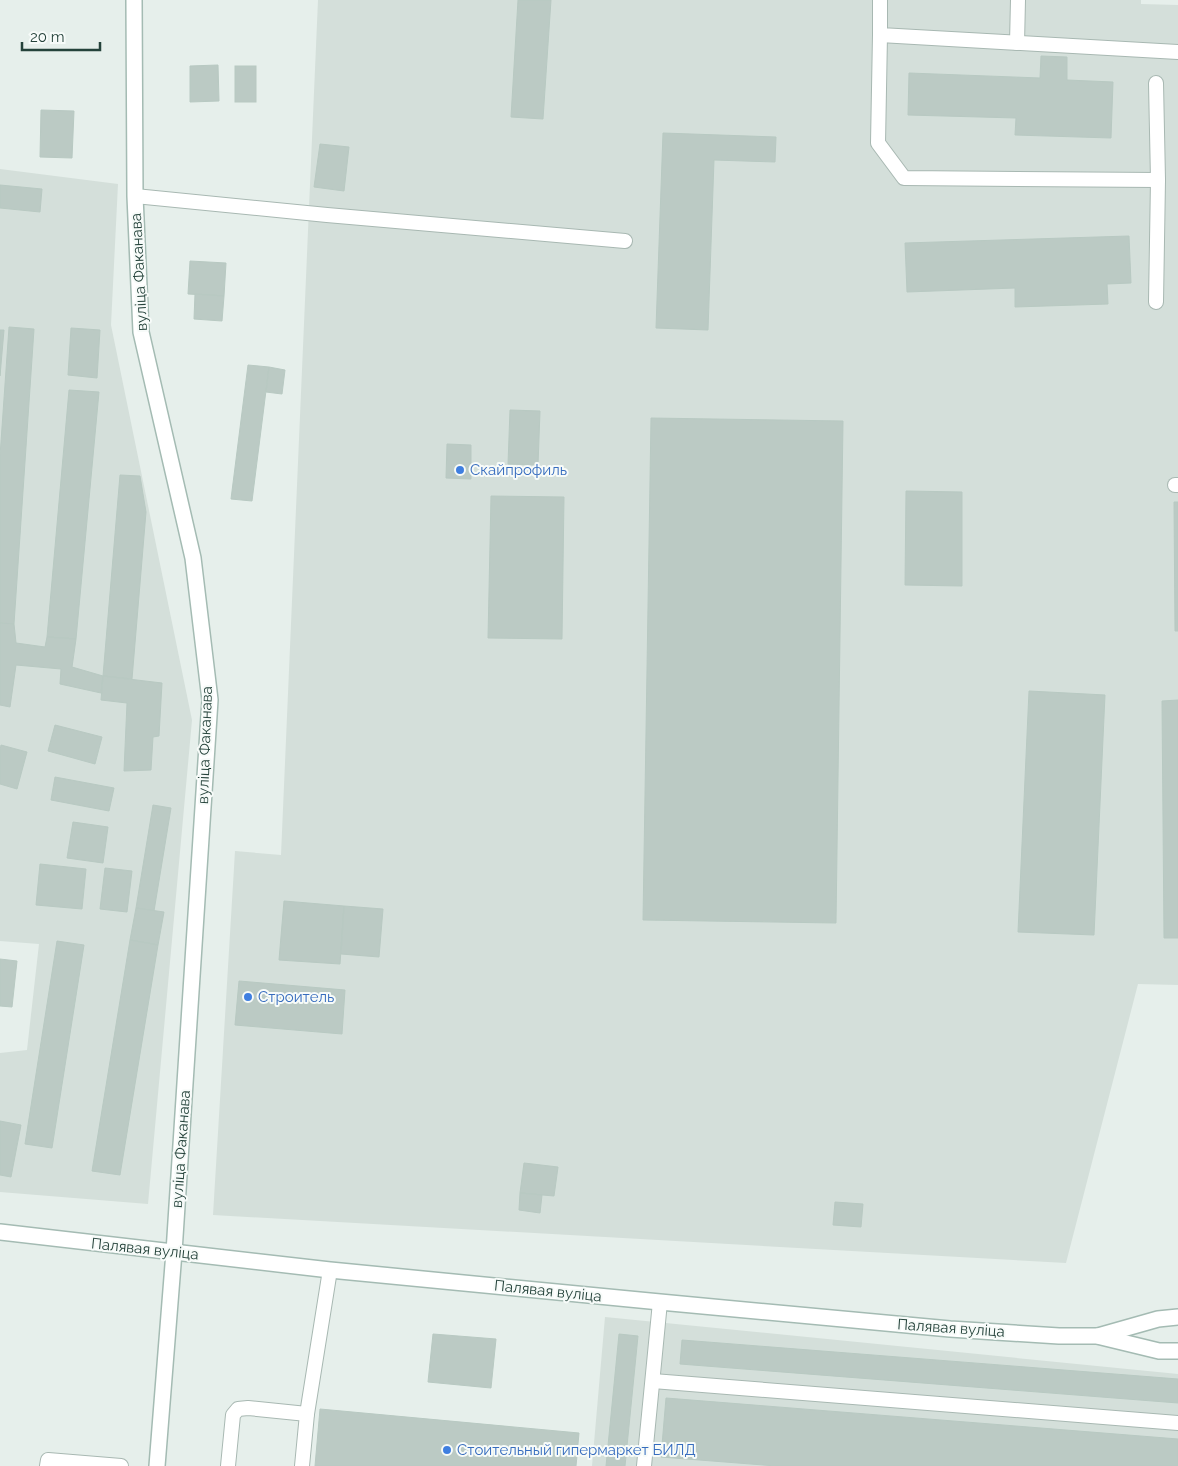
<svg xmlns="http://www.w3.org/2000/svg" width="1178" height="1466" viewBox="0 0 1178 1466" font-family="Raleway,sans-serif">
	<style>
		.built { fill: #d4dfda }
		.building { fill: #bbcac4; stroke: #b8c9c2 }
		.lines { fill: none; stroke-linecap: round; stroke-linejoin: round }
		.service-casing { stroke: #a8b8b2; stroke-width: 16 }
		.secondary-casing { stroke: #a4bbb3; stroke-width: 18 }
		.service { stroke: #fff; stroke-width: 14 }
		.secondary { stroke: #fff; stroke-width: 15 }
		.shop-dot { fill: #3f7fe0; stroke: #f7fbf9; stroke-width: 2 }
		.labels { text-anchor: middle; stroke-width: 4; stroke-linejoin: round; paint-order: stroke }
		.street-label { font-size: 15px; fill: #24423a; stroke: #f7fbf9 }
		.shop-label { font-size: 15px; fill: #366cbe; stroke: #f7fbf9; text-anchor: start }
	</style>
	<rect width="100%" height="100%" fill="#e6efeb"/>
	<g class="built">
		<path d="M318,0h823v4l37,1v980l-40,-1 -72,279 -853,-48 22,-364 46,4z"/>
		<path d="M0,169l118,15 -7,141 81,395 -44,484 -148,-12v-139l27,-3 12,-106 -39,-3z"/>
		<path d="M605,1317l573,57v92h-586z"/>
	</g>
	<g class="building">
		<path d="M518,0h33l-8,119 -32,-2z"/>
		<path d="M1041,56l26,1v23l46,2 -2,56 -96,-3 1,-17 -108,-3 1,-42 131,5z"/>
		<path d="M218,65l1,36 -29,1v-36z"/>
		<rect x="235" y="66" width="21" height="36"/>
		<path d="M41,110l33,1 -2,47 -32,-1z"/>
		<path d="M663,133l113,4 -1,25 -61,-2 -6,170 -52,-2z"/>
		<path d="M320,144l29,3 -5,44 -30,-4z"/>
		<path d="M0,185l42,4 -2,23 -40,-4z"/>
		<path d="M1129,236l2,47 -24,1 1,20 -93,3v-19l-108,4 -2,-49z"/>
		<path d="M190,261l36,2 -2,33 -36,-2z"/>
		<path d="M195,294l29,2 -2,25 -28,-2z"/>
		<path d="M9,327l25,2 -20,295 -14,-1v-167z"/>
		<path d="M71,328l29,2 -3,48 -29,-3z"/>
		<path d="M0,330h4l-4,46z"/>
		<path d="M248,365l21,2 -17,134 -21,-2z"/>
		<path d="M269,367l16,3 -3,24 -16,-2z"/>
		<path d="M69,390l30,2 -23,247 -29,-2z"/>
		<path d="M510,410l30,1 -2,54 -30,-1z"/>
		<path d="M651,418l192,3 -7,502 -193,-3z"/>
		<path d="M447,444l24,1v34l-25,-1z"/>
		<path d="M120,475l20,1 6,36 -14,167 -29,-3z"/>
		<path d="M906,491l56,1v94l-57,-1z"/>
		<path d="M491,496l73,1 -2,142 -74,-1z"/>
		<path d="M1174,502h4v129h-3z"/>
		<path d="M0,623l14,1 2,19 29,4 2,-10 29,2 -4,28 31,9 -2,17 -41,-9 1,-15 -45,-4 -6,42 -10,-2z"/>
		<path d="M103,676l59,7 -3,53 -6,1 -2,33 -27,1 3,-68 -26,-3z"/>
		<path d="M1029,691l76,4 -11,240 -76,-3z"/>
		<path d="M1178,700v238h-14l-2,-237z"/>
		<path d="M55,725l47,12 -7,27 -47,-13z"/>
		<path d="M1,745l26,7 -10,37 -17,-5v-34z"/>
		<path d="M55,777l59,11 -5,23 -58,-11z"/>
		<path d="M153,805l18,3 -17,103 -18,-3z"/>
		<path d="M73,822l35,5 -5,36 -36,-5z"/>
		<path d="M40,864l46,5 -4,40 -46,-4z"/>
		<path d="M105,868l27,3 -5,41 -27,-3z"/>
		<path d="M284,901l60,5 -4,58 -61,-4z"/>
		<path d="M344,906l39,3 -4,48 -38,-3z"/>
		<path d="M136,908l28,4 -6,33 -28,-5z"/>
		<path d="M130,940l28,5 -38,230 -28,-4z"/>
		<path d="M57,941l27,4 -32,203 -27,-4z"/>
		<path d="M0,959l17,2 -5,46 -12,-1z"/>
		<path d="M239,981l106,9 -3,44 -107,-9z"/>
		<path d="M0,1121l21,4 -10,52 -11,-2z"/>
		<path d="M524,1163l34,4 -4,29 -34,-3z"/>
		<path d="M520,1193l22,2 -2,18 -21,-3z"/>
		<path d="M835,1202l28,2 -2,23 -28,-2z"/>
		<path d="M433,1334l63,5 -5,49 -63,-6z"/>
		<path d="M619,1334l19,2 -13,130h-19z"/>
		<path d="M682,1340l496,39v24l-498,-39z"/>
		<path d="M666,1398l512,41v27h-402l-115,-9z"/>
		<path d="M320,1409l259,24 -3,33h-261z"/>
	</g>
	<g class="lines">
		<g class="service-casing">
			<g id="service">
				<path d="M880,0v35l298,17"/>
				<path d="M880,35l-2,108 26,35 254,2 -2,-97"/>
				<path d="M1017,43l1,-43"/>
				<path d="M135,196l192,19 298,26"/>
				<path d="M1156,302l2,-122"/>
				<path d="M1175,485h3"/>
				<path d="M653,1381l525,42"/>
				<path d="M47,1466l1,-6 73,6"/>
				<path d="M228,1466l5,-51 5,-6 10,-1 59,6"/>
				<path d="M302,1466l5,-52 23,-144"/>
				<path d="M644,1466l16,-164"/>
			</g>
		</g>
		<g class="secondary-casing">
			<g id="secondary">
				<path d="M134,0l1,196 6,136 52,226 17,142 -36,552 -17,214"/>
				<path d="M0,1232l330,38 330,32 290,27 109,7h38l62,15h19"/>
				<path d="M1098,1336l60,-17 20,-2"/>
			</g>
		</g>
		<use href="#service" class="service"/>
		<use href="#secondary" class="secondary"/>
	</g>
	<g class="shop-dot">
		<circle cx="460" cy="470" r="5"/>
		<circle cx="248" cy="997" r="5"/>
		<circle cx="447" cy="1450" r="5"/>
	</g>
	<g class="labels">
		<g class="street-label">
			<text transform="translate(139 272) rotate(-93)" y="5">вуліца Факанава</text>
			<text transform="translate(205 745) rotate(-88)" y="5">вуліца Факанава</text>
			<text transform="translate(181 1149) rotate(-86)" y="5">вуліца Факанава</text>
			<text transform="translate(145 1249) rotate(6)" y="5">Палявая вуліца</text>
			<text transform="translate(548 1291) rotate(6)" y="5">Палявая вуліца</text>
			<text transform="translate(951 1328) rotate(4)" y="5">Палявая вуліца</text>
		</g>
		<g class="shop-label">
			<text x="470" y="475">Скайпрофиль</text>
			<text x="258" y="1002">Строитель</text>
			<text x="457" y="1455">Стоительный гипермаркет БИЛД</text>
		</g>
	</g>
	<path d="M22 42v8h78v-8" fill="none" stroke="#24423a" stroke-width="2.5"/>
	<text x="30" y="42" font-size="15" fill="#24423a" stroke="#f7fbf9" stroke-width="4" paint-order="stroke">20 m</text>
</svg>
